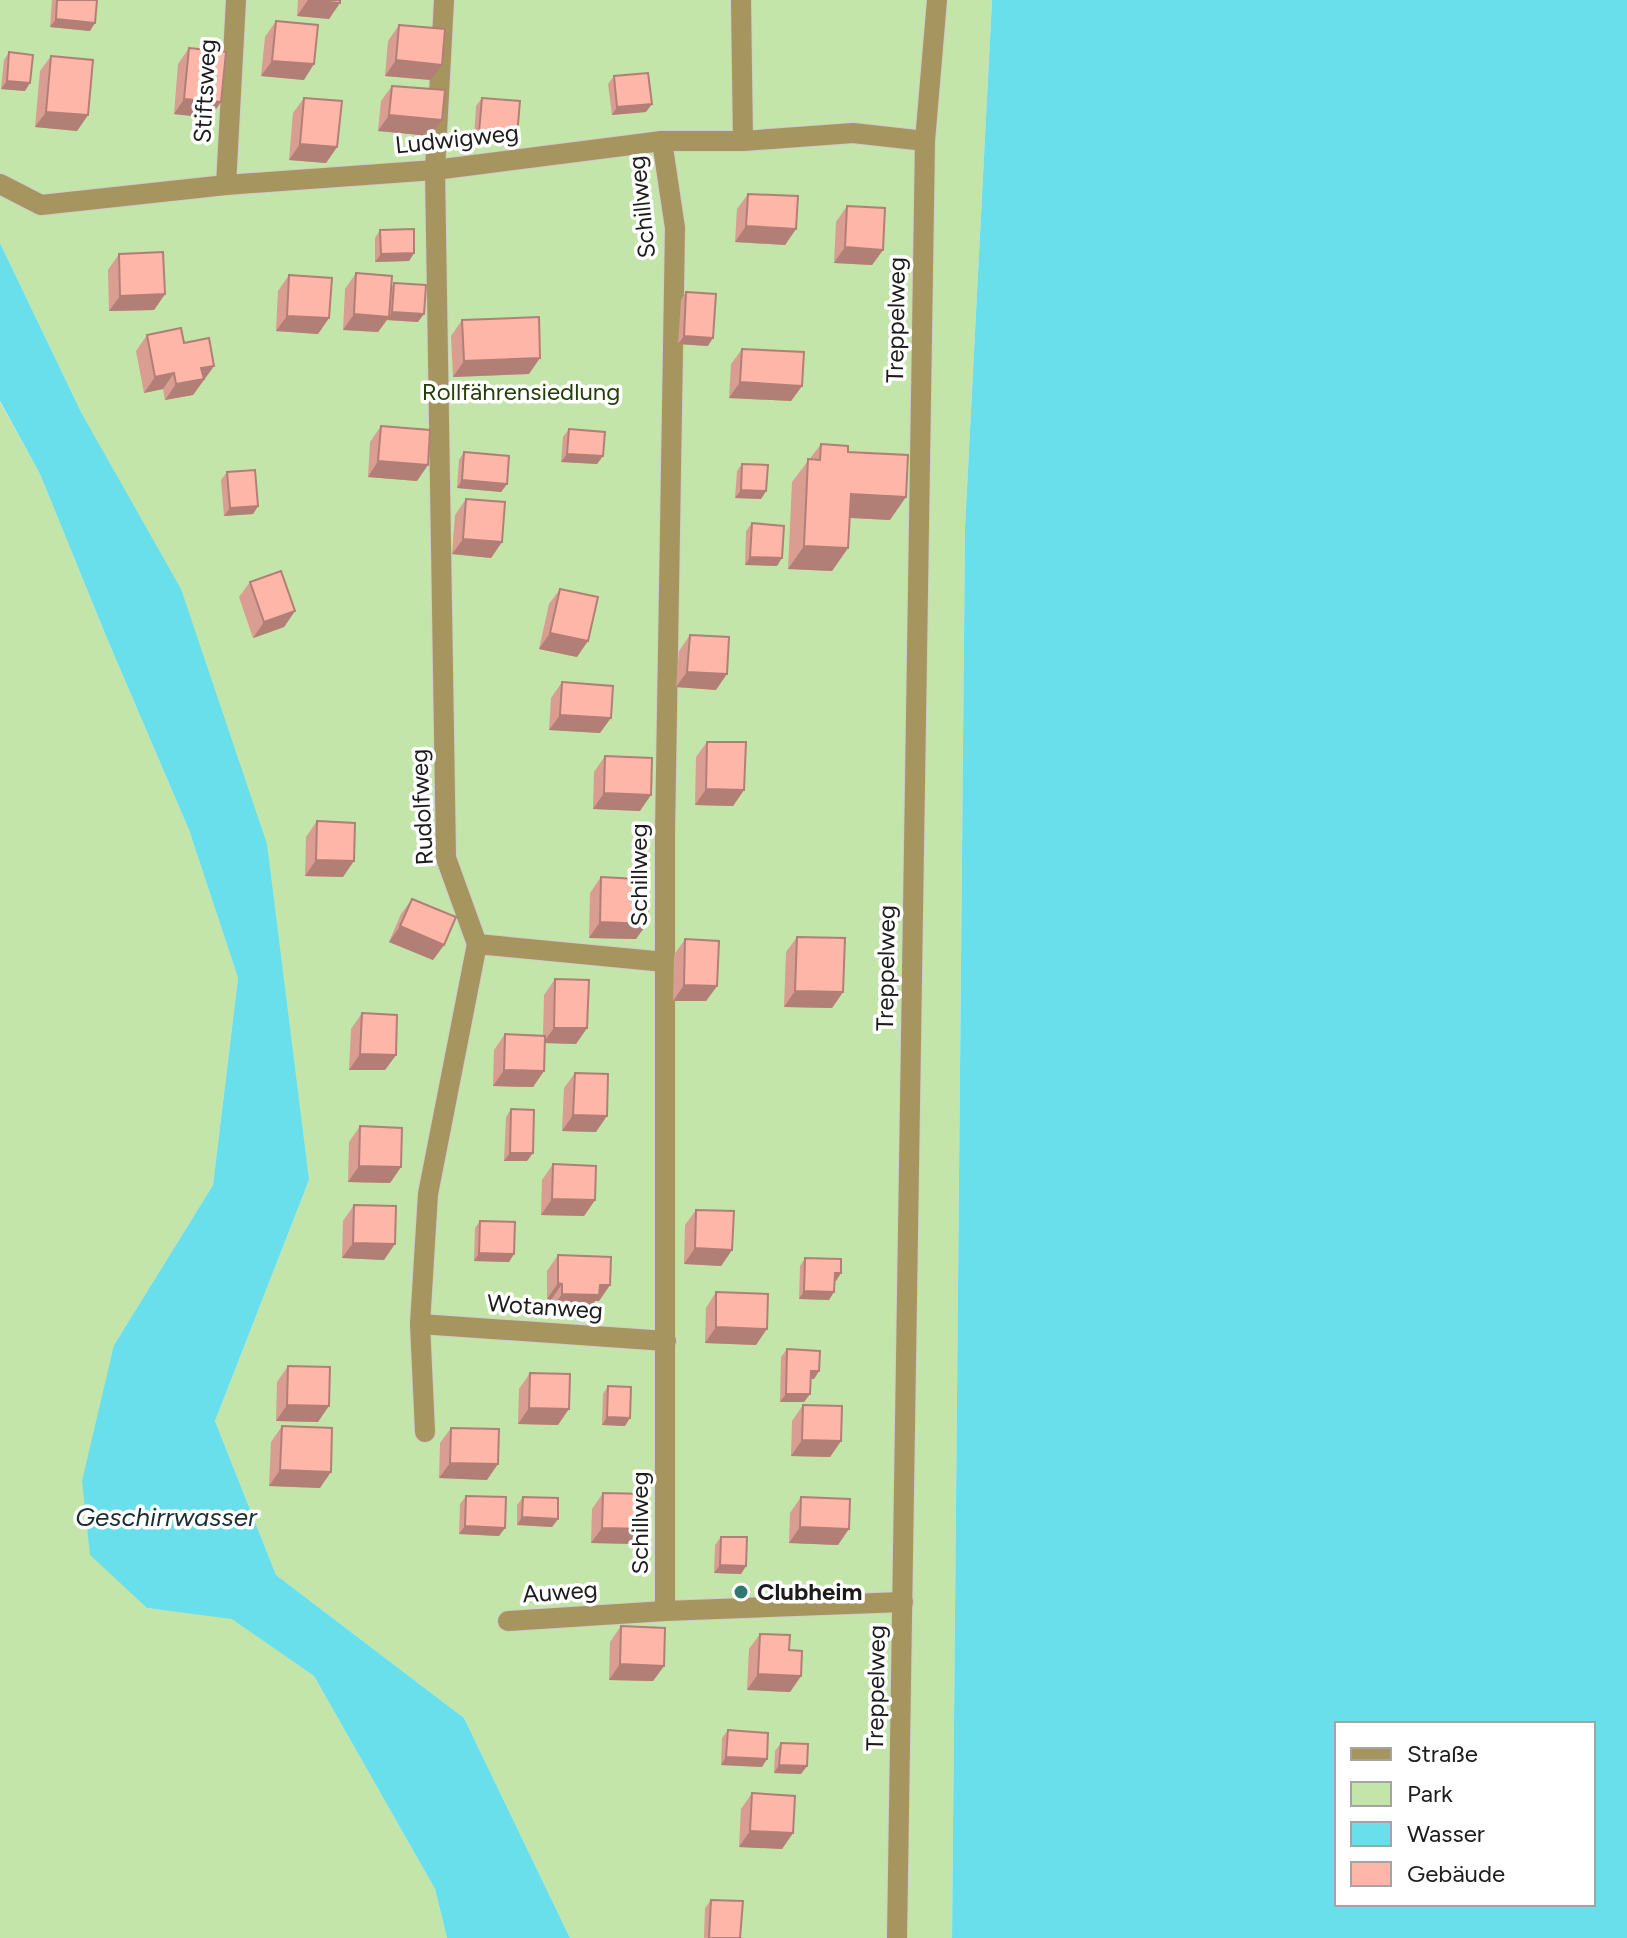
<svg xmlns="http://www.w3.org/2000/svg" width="1627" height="1938" viewBox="0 0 1627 1938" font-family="Figtree,sans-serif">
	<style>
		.green { fill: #c3e5a9 }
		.water { fill: #6adfec; fill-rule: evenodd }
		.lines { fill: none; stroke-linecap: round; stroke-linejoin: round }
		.minor-casing { stroke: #d1cdcc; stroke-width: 22 }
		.minor { stroke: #a7955f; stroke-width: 20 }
		.wall { fill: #da9d91 }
		.shaded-wall { fill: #b27f76 }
		.building { fill: #feb6a9; stroke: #b27f76; stroke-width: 2 }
		.poi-dot { fill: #307872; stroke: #fff; stroke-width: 3 }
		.labels { text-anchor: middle; stroke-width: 7; stroke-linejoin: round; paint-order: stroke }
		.street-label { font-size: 24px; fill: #1d1b1b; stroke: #fff }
		.park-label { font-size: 24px; fill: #253e0a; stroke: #fff }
		.poi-label { font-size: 24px; font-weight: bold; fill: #1d1b1b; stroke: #fff; text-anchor: start }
		.water-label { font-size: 26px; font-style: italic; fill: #192f31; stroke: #fff }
	</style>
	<rect width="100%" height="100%" fill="#f3efee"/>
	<g class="green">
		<path d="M0,0h992l-27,528 -13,1410h-382l-106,-220 -188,-143 -61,-154 94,-241 -227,-766 -82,-171z"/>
		<path d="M0,402l40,72 66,162 83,194 49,148 -25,207 -99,160 33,263 85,10 82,58 121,213 12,49h-447z"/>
	</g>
	<g class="water">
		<path d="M992,0h635v1938h-675l13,-1410zM1593,1724v180h-256v-180z"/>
		<path d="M0,243l82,171 99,175 86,255 42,336 -94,241 61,154 188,143 106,220h-123l-12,-49 -121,-213 -82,-57 -85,-11 -57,-53 -8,-74 32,-136 99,-160 25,-207 -49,-148 -83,-194 -66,-162 -40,-73z"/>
	</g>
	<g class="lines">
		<g class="minor-casing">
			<g id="minor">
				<path d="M741,0l2,141"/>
				<path d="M662,141l13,87 -10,604v779"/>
				<path d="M0,184l41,21 185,-20 209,-15 227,-29h81l110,-8 72,8"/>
				<path d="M226,185l10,-185"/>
				<path d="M477,944l188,18"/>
				<path d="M420,1324l246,17"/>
				<path d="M425,1432l-5,-108 8,-130 49,-250 -31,-86 -11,-688 9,-170"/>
				<path d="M508,1621l157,-10 238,-9"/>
				<path d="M897,1938l28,-1797 12,-141"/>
			</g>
		</g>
		<use href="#minor" class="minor"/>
	</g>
	<g class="wall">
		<path d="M52,0h45l-7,31 -40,-4z"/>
		<path d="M298,0h42l-11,19 -32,-3z"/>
		<path d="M276,21l28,59 -43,-4 4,-39z"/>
		<path d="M399,25l32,55 -46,-4 3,-35z"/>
		<path d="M189,48l21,70 -36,-4 4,-50z"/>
		<path d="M9,52l16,39 -24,-2 3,-29z"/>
		<path d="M51,56l37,59 -11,16 -42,-4 5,-56z"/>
		<path d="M614,76l32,36 -34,3 -4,-31z"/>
		<path d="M392,86l50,34 -11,16 -53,-5 3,-30z"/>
		<path d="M304,98l33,49 -11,16 -37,-3 4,-47z"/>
		<path d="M482,98l35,38 -6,7 -37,-3 2,-34z"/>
		<path d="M748,194l48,35 -11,16 -50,-3 2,-33z"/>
		<path d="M847,206l36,44 -11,15 -38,-2 2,-41z"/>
		<path d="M380,230l34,23 -5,8 -34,1v-24z"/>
		<path d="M119,254l46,40 -11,16 -45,1 -1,-41z"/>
		<path d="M356,273l35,15 3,-5 24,39 -31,-2 -9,12 -35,-2 2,-41z"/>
		<path d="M289,275l40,43 -11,16 -42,-3 2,-40z"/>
		<path d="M686,292l22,54 -30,-2 3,-44z"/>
		<path d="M462,320l67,54 -76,3 -2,-41z"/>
		<path d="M147,335l37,8 30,23 -21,29 -28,5 -2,-11 -19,4 -8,-42z"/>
		<path d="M742,349l60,37 -11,15 -62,-3 2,-34z"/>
		<path d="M381,426l36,55 -49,-4 2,-35z"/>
		<path d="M569,429l34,27 -6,8 -36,-2 2,-25z"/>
		<path d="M821,444l27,8 42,68 -41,-2 -1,30 -16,23 -44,-2 4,-87z"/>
		<path d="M464,452l43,32 -6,8 -44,-4 2,-28z"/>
		<path d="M742,464l24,27 -5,8 -26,-1 2,-27z"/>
		<path d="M227,472l31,34 -5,8 -29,2 -3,-36z"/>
		<path d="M466,499l36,43 -11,16 -39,-4 3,-39z"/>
		<path d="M752,523l25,43 -32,-1 1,-34z"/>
		<path d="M250,582l45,29 -11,16 -31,11 -14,-41z"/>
		<path d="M560,589l17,68 -38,-8 10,-45z"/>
		<path d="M690,635l26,55 -40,-3 3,-36z"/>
		<path d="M562,682l38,51 -51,-3 2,-32z"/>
		<path d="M707,742l37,48 -11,16 -38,-1 1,-48z"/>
		<path d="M605,756l35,55 -47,-2 1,-37z"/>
		<path d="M317,821l26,56 -38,-1 1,-39z"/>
		<path d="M601,877l36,14 -1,48 -47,-1 1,-45z"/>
		<path d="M412,899l32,46 -11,15 -44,-18 12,-28z"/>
		<path d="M797,937l46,55 -11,16 -48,-1 2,-55z"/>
		<path d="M685,939l32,47 -11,15h-33l1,-46z"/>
		<path d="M555,979l32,49 -11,16 -31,-1 -1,28 -11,16 -40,-1 1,-36 11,-16 38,1 1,-40z"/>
		<path d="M362,1013l34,42 -11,15h-36l2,-41z"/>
		<path d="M575,1073l21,59 -34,-1 2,-43z"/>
		<path d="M511,1109l22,44 -6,8h-23l2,-44z"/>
		<path d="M360,1126l41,41 -11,16 -42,-1 1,-40z"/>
		<path d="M553,1164l42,36 -11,16 -43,-1 1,-35z"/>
		<path d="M354,1205l30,55 -42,-2 1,-37z"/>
		<path d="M696,1210l36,40 -11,16 -37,-2 1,-39z"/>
		<path d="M480,1221l34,33 -5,8 -35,-1 1,-33z"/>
		<path d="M558,1255l52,30 -11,16h-4l-7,10 -37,-1v-10l-4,-1v-28z"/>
		<path d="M805,1258l36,15 -6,8 -6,19 -30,-1 1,-33z"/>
		<path d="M716,1292l40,53 -51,-2 1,-35z"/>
		<path d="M787,1349l32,22 -5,8h-4v15l-6,8h-24l1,-45z"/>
		<path d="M288,1366l30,56 -42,-1 1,-39z"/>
		<path d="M530,1373l28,52 -40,-1 1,-35z"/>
		<path d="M608,1386l17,40 -23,-1 1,-31z"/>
		<path d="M803,1405l38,36 -11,16 -39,-1 1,-35z"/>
		<path d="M282,1426l38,62 -51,-2 2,-44z"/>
		<path d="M451,1428l36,52 -48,-2 1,-35z"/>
		<path d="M603,1493l32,51 -44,-1 1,-34z"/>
		<path d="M466,1496l33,40 -40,-2 1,-30z"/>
		<path d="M523,1497l35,22 -6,8 -35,-2v-20z"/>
		<path d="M801,1497l37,48 -49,-2 1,-30z"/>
		<path d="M721,1537l25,29 -5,8 -27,-1 1,-28z"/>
		<path d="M621,1626l43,40 -11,15 -44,-1 1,-38z"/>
		<path d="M760,1634l29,16 12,26 -11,16 -43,-2 2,-41z"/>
		<path d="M728,1730l39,29 -5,8 -41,-2 1,-27z"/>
		<path d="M781,1743l26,23 -6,8 -27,-1 1,-22z"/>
		<path d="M752,1793l41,40 -11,16 -43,-2 2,-38z"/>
		<path d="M711,1900l29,38h-36l1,-30z"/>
	</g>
	<g class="shaded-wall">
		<path d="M308,0l32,3 -11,16 -32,-3z"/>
		<path d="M56,19l39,4 -5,8 -40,-4z"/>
		<path d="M396,60l46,5 -11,15 -46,-4z"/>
		<path d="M272,61l42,3 -10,16 -43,-4z"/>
		<path d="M7,81l23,2 -5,8 -24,-2z"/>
		<path d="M184,99l37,3 -11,16 -36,-4z"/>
		<path d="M652,104l-6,8 -34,3 5,-8z"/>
		<path d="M46,112l42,3 -11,16 -42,-4z"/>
		<path d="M389,115l53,5 -11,16 -53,-5z"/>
		<path d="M479,132l38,4 -6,7 -37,-3z"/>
		<path d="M300,144l37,3 -11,16 -37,-3z"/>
		<path d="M746,226l50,3 -11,16 -50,-3z"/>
		<path d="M845,247l38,3 -11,15 -38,-2z"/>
		<path d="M414,253l-5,8 -34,1 6,-8z"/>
		<path d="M165,294l-11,16 -45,1 11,-15z"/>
		<path d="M392,312l32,2 -6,8 -31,-2z"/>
		<path d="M354,314l35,3 -11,15 -35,-2z"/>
		<path d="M287,316l42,2 -11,16 -42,-3z"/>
		<path d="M684,336l29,2 -5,8 -30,-2z"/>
		<path d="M540,358l-11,16 -76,3 11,-16z"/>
		<path d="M214,366l-21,29 -28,5 11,-16 25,-16z"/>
		<path d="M174,373l-11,16 -19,4 11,-16z"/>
		<path d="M740,382l62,4 -11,15 -62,-3z"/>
		<path d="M567,454l36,2 -6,8 -36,-2z"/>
		<path d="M378,461l50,4 -11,16 -49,-4z"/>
		<path d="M462,480l45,4 -6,8 -44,-4z"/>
		<path d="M741,490l25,1 -5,8 -26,-1z"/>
		<path d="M851,494l55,3 -16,23 -55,-3z"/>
		<path d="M258,506l-5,8 -29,2 6,-8z"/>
		<path d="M463,539l39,3 -11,16 -39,-4z"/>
		<path d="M804,546l44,2 -16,23 -44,-2z"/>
		<path d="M750,557l32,1 -5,8 -32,-1z"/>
		<path d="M295,611l-11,16 -31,11 11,-16z"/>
		<path d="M550,633l38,8 -11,16 -38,-8z"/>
		<path d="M687,672l40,2 -11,16 -40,-3z"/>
		<path d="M560,715l51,3 -11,15 -51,-3z"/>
		<path d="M706,789l38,1 -11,16 -38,-1z"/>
		<path d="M604,793l47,2 -11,16 -47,-2z"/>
		<path d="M316,860l38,1 -11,16 -38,-1z"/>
		<path d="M600,922l47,2 -11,15 -47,-1z"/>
		<path d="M400,926l44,19 -11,15 -44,-18z"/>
		<path d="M684,985l33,1 -11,15h-33z"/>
		<path d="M795,991l48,1 -11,16 -48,-1z"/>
		<path d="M554,1028h33l-11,16 -33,-1z"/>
		<path d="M360,1054l36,1 -11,15h-36z"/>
		<path d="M504,1070l40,1 -11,16 -40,-1z"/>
		<path d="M573,1115l34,1 -11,16 -34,-1z"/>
		<path d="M510,1153h23l-6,8h-23z"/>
		<path d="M359,1166l42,1 -11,16 -42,-1z"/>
		<path d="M552,1199l43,1 -11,16 -43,-1z"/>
		<path d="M353,1243l42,1 -11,16 -42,-2z"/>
		<path d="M695,1248l37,2 -11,16 -37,-2z"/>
		<path d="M479,1253l35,1 -5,8 -35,-1z"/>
		<path d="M835,1273h6l-5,8h-7z"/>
		<path d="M558,1283l4,1 -11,16 -4,-1z"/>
		<path d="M600,1285h10l-11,16h-4l-7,10 -37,-1 11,-16z"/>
		<path d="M804,1291l30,1 -5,8 -30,-1z"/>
		<path d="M716,1327l51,2 -11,16 -51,-2z"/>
		<path d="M811,1371h8l-5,8h-9z"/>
		<path d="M786,1394h24l-6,8h-24z"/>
		<path d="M287,1405l42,1 -11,16 -42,-1z"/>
		<path d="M529,1408l40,1 -11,16 -40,-1z"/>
		<path d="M607,1417l23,1 -5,8 -23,-1z"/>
		<path d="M802,1440l39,1 -11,16 -39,-1z"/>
		<path d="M450,1463l48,1 -11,16 -48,-2z"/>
		<path d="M280,1470l51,2 -11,16 -51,-2z"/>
		<path d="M522,1517l36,2 -6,8 -35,-2z"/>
		<path d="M465,1526l40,2 -6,8 -40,-2z"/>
		<path d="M800,1527l49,2 -11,16 -49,-2z"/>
		<path d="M602,1528l44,1 -11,15 -44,-1z"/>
		<path d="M720,1565l26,1 -5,8 -27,-1z"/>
		<path d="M620,1664l44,2 -11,15 -44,-1z"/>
		<path d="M758,1674l43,2 -11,16 -43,-2z"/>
		<path d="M726,1757l41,2 -5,8 -41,-2z"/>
		<path d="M779,1765l28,1 -6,8 -27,-1z"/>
		<path d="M750,1831l43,2 -11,16 -43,-2z"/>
	</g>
	<g class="building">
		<path d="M57,0h40l-2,23 -39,-4z"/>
		<path d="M308,0h32v3z"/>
		<path d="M276,21l42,4 -4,39 -42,-3z"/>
		<path d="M399,25l46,4 -3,36 -46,-5z"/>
		<path d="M189,48l37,4 -5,50 -37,-3z"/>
		<path d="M9,52l24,3 -3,28 -23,-2z"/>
		<path d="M51,56l42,4 -5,55 -42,-3z"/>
		<path d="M648,73l4,31 -35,3 -3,-31z"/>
		<path d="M392,86l53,4 -3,30 -53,-5z"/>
		<path d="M304,98l38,3 -5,46 -37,-3z"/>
		<path d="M482,98l38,3 -3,35 -38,-4z"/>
		<path d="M748,194l50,2 -2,33 -50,-3z"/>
		<path d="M847,206l38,2 -2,42 -38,-3z"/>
		<path d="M414,229v24l-33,1 -1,-24z"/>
		<path d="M163,252l2,42 -45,2 -1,-42z"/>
		<path d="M356,273l36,3 -3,41 -35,-3z"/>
		<path d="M289,275l43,3 -3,40 -42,-2z"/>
		<path d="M394,283l32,2 -2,29 -32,-2z"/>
		<path d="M686,292l30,2 -3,44 -29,-2z"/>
		<path d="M539,317l1,41 -76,3 -2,-41z"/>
		<path d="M181,328l3,15 25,-5 5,28 -13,2 3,11 -28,5 -2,-11 -19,4 -8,-42z"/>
		<path d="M742,349l62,3 -2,34 -62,-4z"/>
		<path d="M381,426l49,4 -2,35 -50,-4z"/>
		<path d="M569,429l36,3 -2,24 -36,-2z"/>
		<path d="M821,444l27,2v6l60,3 -2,42 -55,-3 -3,54 -44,-2 4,-87 12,1z"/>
		<path d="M464,452l45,4 -2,28 -45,-4z"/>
		<path d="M742,464l26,1 -2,26 -25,-1z"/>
		<path d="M255,470l3,36 -28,2 -3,-36z"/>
		<path d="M466,499l39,3 -3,40 -39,-3z"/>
		<path d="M752,523l32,3 -2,32 -32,-1z"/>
		<path d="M281,571l14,40 -31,11 -14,-40z"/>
		<path d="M560,589l38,8 -10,44 -38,-8z"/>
		<path d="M690,635l39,2 -2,37 -40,-2z"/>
		<path d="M562,682l51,4 -2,32 -51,-3z"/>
		<path d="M707,742h39l-2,48 -38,-1z"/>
		<path d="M605,756l47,2 -1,37 -47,-2z"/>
		<path d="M317,821l38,2 -1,38 -38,-1z"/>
		<path d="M601,877l36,2v12h11l-1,33 -47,-2z"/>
		<path d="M412,899l44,18 -12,28 -44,-19z"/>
		<path d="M797,937l48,1 -2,54 -48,-1z"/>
		<path d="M685,939l34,2 -2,45 -33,-1z"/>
		<path d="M555,979l34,1 -2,48h-33z"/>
		<path d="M362,1013l35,2 -1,40 -36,-1z"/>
		<path d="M505,1034l40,2 -1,35 -40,-1z"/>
		<path d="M575,1073l33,1 -1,42 -34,-1z"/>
		<path d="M511,1109l23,1 -1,43h-23z"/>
		<path d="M360,1126l42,2 -1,39 -42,-1z"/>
		<path d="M553,1164l43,2 -1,34 -43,-1z"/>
		<path d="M354,1205l42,1 -1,38 -42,-1z"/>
		<path d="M696,1210l38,1 -2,39 -37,-2z"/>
		<path d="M480,1221l35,1 -1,32 -35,-1z"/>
		<path d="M558,1255l53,2 -1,28h-10l-1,10 -37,-1v-10l-4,-1z"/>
		<path d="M805,1258l36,1v14h-6l-1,19 -30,-1z"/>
		<path d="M716,1292l52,2 -1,35 -51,-2z"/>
		<path d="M787,1349l33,2 -1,20h-8l-1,23h-24z"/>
		<path d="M288,1366l42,1 -1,39 -42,-1z"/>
		<path d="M530,1373l40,1 -1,35 -40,-1z"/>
		<path d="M608,1386l23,1 -1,31 -23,-1z"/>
		<path d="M803,1405l39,1 -1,35 -39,-1z"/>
		<path d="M282,1426l50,2 -1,44 -51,-2z"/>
		<path d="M451,1428l48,1 -1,35 -48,-1z"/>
		<path d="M603,1493l44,1 -1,35 -44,-1z"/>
		<path d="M466,1496l40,1 -1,31 -40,-2z"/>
		<path d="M523,1497l35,1v21l-36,-2z"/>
		<path d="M801,1497l49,2 -1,30 -49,-2z"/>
		<path d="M721,1537h26l-1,29 -26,-1z"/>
		<path d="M621,1626l44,2 -1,38 -44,-2z"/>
		<path d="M760,1634l30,1 -1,15 13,1 -1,25 -43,-2z"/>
		<path d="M728,1730l40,3 -1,26 -41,-2z"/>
		<path d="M781,1743l27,1 -1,22 -28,-1z"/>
		<path d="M752,1793l43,3 -2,37 -43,-2z"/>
		<path d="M711,1900l32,1 -3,37h-31z"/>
	</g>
	<circle class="poi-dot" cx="741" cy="1592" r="8"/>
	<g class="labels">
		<g class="street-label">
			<text transform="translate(205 91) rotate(-87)" y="8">Stiftsweg</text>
			<text transform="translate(457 139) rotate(-6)" y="8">Ludwigweg</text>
			<text transform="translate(642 207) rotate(-96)" y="8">Schillweg</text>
			<text transform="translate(896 320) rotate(-89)" y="8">Treppelweg</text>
			<text transform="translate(422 807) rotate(-93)" y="8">Rudolfweg</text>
			<text transform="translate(639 875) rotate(-90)" y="8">Schillweg</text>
			<text transform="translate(886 968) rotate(-89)" y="8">Treppelweg</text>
			<text transform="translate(545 1307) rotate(4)" y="8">Wotanweg</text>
			<text transform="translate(640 1523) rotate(-90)" y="8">Schillweg</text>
			<text transform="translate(560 1592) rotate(-4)" y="8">Auweg</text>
			<text transform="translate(876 1688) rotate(-89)" y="8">Treppelweg</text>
		</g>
		<g class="park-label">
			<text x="521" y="400">Rollfährensiedlung</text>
		</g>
		<g class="poi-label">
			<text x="757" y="1600">Clubheim</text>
		</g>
		<g class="water-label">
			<text x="166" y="1526">Geschirrwasser</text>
		</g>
	</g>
	<rect x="1335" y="1722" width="260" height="184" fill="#ffffff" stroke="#a5a4a4" stroke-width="2"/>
	<rect x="1351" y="1748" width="40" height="12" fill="#a7955f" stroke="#a5a4a4" stroke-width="2"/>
	<text x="1407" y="1762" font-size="24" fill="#1d1b1b">Straße</text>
	<rect x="1351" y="1782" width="40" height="24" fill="#c3e5a9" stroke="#a5a4a4" stroke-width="2"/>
	<text x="1407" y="1802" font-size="24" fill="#1d1b1b">Park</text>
	<rect x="1351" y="1822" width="40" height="24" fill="#6adfec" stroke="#a5a4a4" stroke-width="2"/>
	<text x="1407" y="1842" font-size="24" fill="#1d1b1b">Wasser</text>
	<rect x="1351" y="1862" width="40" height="24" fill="#feb6a9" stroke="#a5a4a4" stroke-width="2"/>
	<text x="1407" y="1882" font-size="24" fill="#1d1b1b">Gebäude</text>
</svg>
